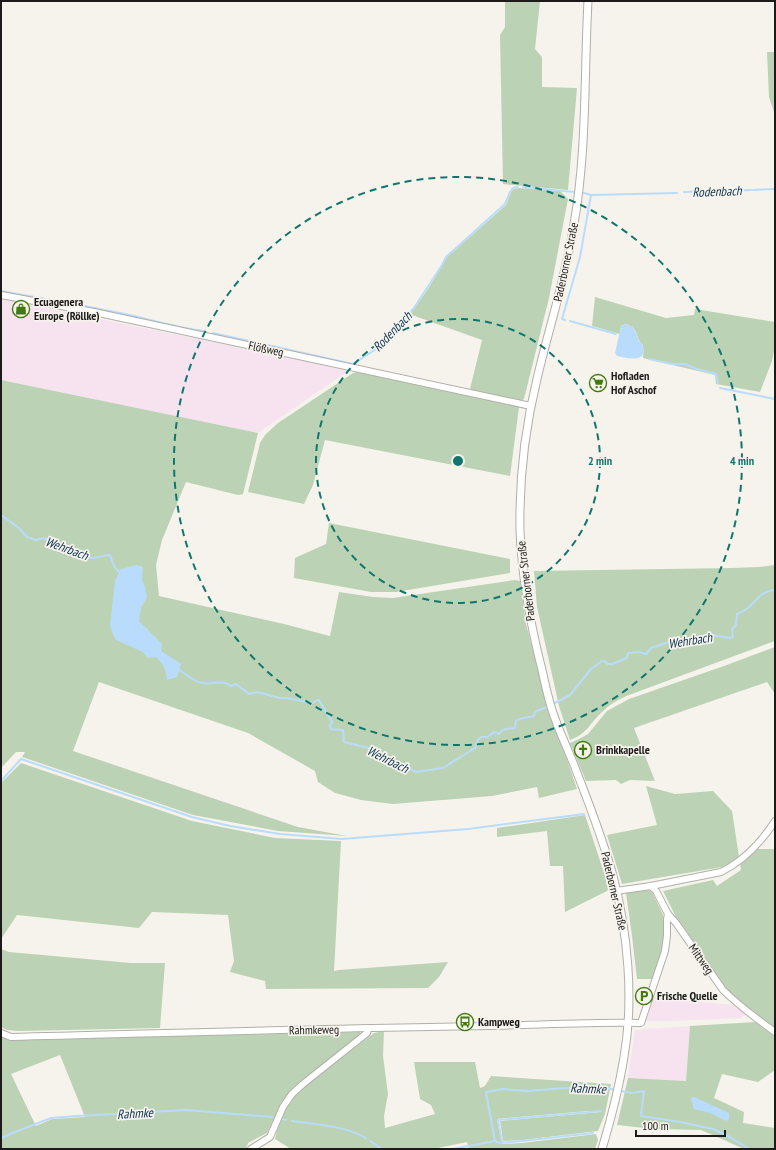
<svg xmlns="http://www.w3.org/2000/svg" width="776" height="1150" viewBox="0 0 776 1150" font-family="'PT Sans Narrow',sans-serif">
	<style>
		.commercial { fill: #f7e2f0 }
		.green { fill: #bbd3b4; fill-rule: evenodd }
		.water { fill: #b9dcfc }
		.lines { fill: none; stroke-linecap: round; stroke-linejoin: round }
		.stream { stroke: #b9dcfc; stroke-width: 2 }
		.minor-casing { stroke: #b2afa9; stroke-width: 8 }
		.major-casing { stroke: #b2afa9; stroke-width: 9 }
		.minor { stroke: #fff; stroke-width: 6 }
		.major { stroke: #fff; stroke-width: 7 }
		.ring { fill: none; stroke: #0f766e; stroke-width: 2; stroke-dasharray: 7 5 }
		.labels { text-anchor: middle; stroke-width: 3.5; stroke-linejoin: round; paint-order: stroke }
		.street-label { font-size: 12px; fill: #1c1b19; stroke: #f6f3ec }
		.poi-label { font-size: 12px; font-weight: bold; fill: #1c1b19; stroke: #f6f3ec; text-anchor: start }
		.water-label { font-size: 13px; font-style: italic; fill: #0d3453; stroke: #f6f3ec }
		.centre { fill: #0f766e; stroke: #f6f3ec; stroke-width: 2 }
		.ring-label { font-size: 12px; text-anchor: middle; font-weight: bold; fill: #0f766e; stroke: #f6f3ec; stroke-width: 3.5; stroke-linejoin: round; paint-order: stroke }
	</style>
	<rect width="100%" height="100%" fill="#f6f3ec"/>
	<g class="commercial">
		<path d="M1,299l345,70 1,3 -89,61 -257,-53z"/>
		<path d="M654,996l3,2 76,7 13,9 -5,4 -70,3h-25z"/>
		<path d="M690,1026l-4,55 -58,-3 7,-48z"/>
	</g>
	<g class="green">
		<path d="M505,1h35l-5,48 7,8v30l35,1 -9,102 -65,-6 -3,-149 5,-8z"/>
		<path d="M767,52h8v63l-6,-18z"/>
		<path d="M519,188l41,3 8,8 -19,99 -25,101 -3,2 -50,-10 -1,-2 12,-49 -73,-26 5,-5 14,-20 19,-32 59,-52 5,-13 3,-3z"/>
		<path d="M595,297l71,21 28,-3 1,-6 80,13v24l-3,15 -12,31 -44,-8 -1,-9 -72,-17c0,-4 1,-8 0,-11 0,-4 -1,-2 -3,-5 -5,-10 -2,-13 -14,-18l-5,2 -1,8 -28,-8z"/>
		<path d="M359,372l160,35 -9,69 -185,-36 -12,45 -9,19 -56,-12 12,-49 5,-8 13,-12 75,-50z"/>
		<path d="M1,380l257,53 -15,61 -5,1 -52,-13 -24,58 -6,25 3,31 125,28 46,12 9,-44 34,5 20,1 122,-18 5,1 6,43 18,68 33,97 -38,9 -2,-11 -45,9 -99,8 -32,-4 -26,-7 -17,-11 -3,-11 -67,-38 -149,-51 -26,69 225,76 49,9 -69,-5 -85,-16 -171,-58 3,-5h-9l-15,16z"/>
		<path d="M329,523l181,36v14l-114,19h-25l-77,-14 1,-20 31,-14z"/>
		<path d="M775,565v76l-146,54c-10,4 -19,9 -27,17 -12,11 -15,22 -32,28l-11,-34 -22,-99 -3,-36 197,-3 28,-1z"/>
		<path d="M775,647v47l-8,-12 -133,46 21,53 -25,-1 -9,4 -5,-4 -30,1 -16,-38 9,-4 9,-5 19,-23 22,-12 95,-33z"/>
		<path d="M21,763l171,58 83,17 66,3 -7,130 5,-1 109,-8 -9,15 -11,11 -162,1 -1,-8 -35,-9 4,-11 -6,-46 -76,-3 -13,16 -122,-13 -16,24v-156z"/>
		<path d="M646,786l29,8 38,-3 19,20 7,46 -17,10 -100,17 -15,-49 50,-10z"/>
		<path d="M585,815l24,73 -2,3 -42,21 -2,-46h-13l-3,-35 -50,6v-9z"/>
		<path d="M756,849h19v179l-24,-17 -26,-24 -48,-68 -14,-28 50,-11 4,6 24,-16 -1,-7z"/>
		<path d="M648,890l4,2 11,23 1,24v11l-11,29h-16l-5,-43 -6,-43z"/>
		<path d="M1,949l8,3 122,11h34l-5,65 -142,3 -11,-1 -6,-3z"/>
		<path d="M755,1022l20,15v33l-17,12 -36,-8 -8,24 30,14 -1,11 32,5v21h-31l-20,-9 -23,-10 -47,-1 -37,-4 11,-47 58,3 4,-55z"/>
		<path d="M384,1031l-1,25 5,38 -4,22 1,12 50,-14 -4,-9 -11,-6 -6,-37h61l5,26 5,-2 6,-10 120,8 -6,30 -7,17 -76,9 -19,1 -3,-20 89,-8h10l-11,-2 -91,8 5,25 20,-1 74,-9 2,6 -3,9h-126l-2,-7 -34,7h-142l-16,-10c5,-20 9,-29 22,-46l77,-60z"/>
		<path d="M360,1032l1,4 -58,43 -14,13 -22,41 -19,10 -2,6h-244l-1,-2v-111l10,3h41zM60,1055l25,62 -33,2 -16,7 -25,-52z"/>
	</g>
	<g class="water">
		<path d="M626,324c11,5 9,7 13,17 3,5 2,-1 4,5 5,18 -17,12 -26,10l-2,-3c2,-9 4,-18 6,-27z"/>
		<path d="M136,565l7,2 -1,13 3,7 2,10 -6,11 -2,13 23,23 -1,7 20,13 -4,13 -10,3c-1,-10 -3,-16 -11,-23l-5,1 -4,-1 -4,-5 -27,-12 -3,-5 -3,-10 5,-44 6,-12z"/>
		<path d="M692,1097h2l33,15 2,1v6l-3,2 -16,-8 -16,-4 -3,-10z"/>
	</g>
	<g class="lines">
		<g class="stream">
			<path d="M523,187l51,5"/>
			<path d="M753,190l22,-1"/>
			<path d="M684,192l67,-2"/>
			<path d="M584,193l7,2 86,-2"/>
			<path d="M1,291c43,8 86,15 129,24 25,6 49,13 74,16"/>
			<path d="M565,320l-3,-1 18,-62 11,-62"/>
			<path d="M570,321l46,13"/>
			<path d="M213,333l140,31 20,-13 5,-4 7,-7 2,-5 6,-5 21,-22 28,-43 4,-8 59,-53 5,-12 3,-4 5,-1"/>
			<path d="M649,359l23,5h13l12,5 19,5 2,9"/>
			<path d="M720,388l55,11"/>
			<path d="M1,515l18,13 8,9 9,3 8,-2 28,12 16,4 2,4c6,1 13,-3 20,-3l4,11 7,8"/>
			<path d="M177,668c8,6 16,13 25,15 10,2 21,-4 29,3l5,-2 13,10 8,-2 23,6h6l27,5 4,-3h2l13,22 -2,4 1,3c2,1 8,0 12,1l1,12 29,7 43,23 27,-4 32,-20 3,-8 3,-3h6l7,-5 5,2c6,-8 8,-4 16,-6l1,-7c4,-4 12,-3 18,-5l1,-4 14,-6"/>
			<path d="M553,704l17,-9 21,-26 11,-8h2l4,3h4l15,-6 1,-5 10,-1 8,2 5,-6 18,-6 42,-7 19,3 3,-1 -1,-8 4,-4 1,-11c4,-2 9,-4 12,-7 11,-9 10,-15 26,-17"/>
			<path d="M1,781l20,-22 171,58 38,9 50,8 62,5 126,-10 116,-15"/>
			<path d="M282,1119l4,1"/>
			<path d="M292,1121c22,3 54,5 74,17"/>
			<path d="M1,1138l14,-6 36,-14 25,-2 110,-6 87,7"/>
			<path d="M370,1141l12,8"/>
			<path d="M495,1141l4,2 23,-2 71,-8"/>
			<path d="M502,1142l-4,-22 103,-9"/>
			<path d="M453,1149l42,-8 -9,-49 17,-3 24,2 38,-3h41l26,5 12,-2 -3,25 39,6 33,7 15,7 21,13"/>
		</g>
		<g class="minor-casing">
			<g id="minor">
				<path d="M1,295l93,17 437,94"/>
				<path d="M651,886l5,5 12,23 8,9 47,67c16,16 34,29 52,42"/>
				<path d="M616,891l35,-5 70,-14c22,-11 41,-31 54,-51"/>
				<path d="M1,1033l10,4c160,-4 319,-9 478,-11 51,-1 102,-4 152,-3l24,-72 2,-15v-17l1,-5"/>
				<path d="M251,1149l19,-12 13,-30 9,-13 11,-10 64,-51 1,-4"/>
			</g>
		</g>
		<g class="major-casing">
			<path id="major" d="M588,1c-4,75 -1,149 -14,223 -8,53 -25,103 -37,155 -12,49 -18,101 -17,152 2,49 10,92 22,139 3,14 6,27 10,40 6,19 15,37 22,55 14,36 29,74 39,111 15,57 21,124 11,181 -5,31 -13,62 -22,92"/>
		</g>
		<use href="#minor" class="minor"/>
		<use href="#major" class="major"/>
	</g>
	<g class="ring">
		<circle cx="458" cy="461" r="142"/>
		<circle cx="458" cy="461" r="284"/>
	</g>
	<defs>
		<g id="shop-ring" transform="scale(0.9)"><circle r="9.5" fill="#f6f3ec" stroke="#417a0f" stroke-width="1.5"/><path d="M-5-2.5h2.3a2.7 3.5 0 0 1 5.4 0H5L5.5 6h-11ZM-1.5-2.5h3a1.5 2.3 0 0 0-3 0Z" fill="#417a0f"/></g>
		<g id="supermarket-ring" transform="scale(0.9)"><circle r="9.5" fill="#f6f3ec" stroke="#417a0f" stroke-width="1.5"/><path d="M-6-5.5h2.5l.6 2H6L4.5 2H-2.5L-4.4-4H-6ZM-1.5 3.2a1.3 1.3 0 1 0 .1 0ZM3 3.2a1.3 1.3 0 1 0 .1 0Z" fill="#417a0f"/></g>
		<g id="church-ring" transform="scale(0.9)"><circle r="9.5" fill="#f6f3ec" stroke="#417a0f" stroke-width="1.5"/><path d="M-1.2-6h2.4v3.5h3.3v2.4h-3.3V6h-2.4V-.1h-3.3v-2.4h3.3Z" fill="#417a0f"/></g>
		<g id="parking-ring" transform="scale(0.9)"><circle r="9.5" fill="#f6f3ec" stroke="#417a0f" stroke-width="1.5"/><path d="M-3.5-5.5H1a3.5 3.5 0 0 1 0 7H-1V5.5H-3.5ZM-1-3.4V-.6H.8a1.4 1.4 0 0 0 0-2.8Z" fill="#417a0f"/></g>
		<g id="bus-ring" transform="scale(0.9)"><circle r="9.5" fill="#f6f3ec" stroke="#417a0f" stroke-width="1.5"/><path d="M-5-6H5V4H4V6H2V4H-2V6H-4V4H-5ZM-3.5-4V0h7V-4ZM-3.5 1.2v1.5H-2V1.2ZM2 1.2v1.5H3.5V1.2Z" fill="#417a0f"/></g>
	</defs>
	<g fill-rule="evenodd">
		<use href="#shop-ring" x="21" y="309"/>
		<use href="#supermarket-ring" x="598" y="383"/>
		<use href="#church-ring" x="583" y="750"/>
		<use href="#parking-ring" x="644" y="996"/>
		<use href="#bus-ring" x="465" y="1022"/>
	</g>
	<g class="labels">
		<g class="street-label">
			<text transform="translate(566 262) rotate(-78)" y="4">Paderborner Straße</text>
			<text transform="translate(266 349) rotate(12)" y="4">Flößweg</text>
			<text transform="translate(526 581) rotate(-97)" y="4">Paderborner Straße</text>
			<text transform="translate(614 891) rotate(77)" y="4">Paderborner Straße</text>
			<text transform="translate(701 959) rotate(55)" y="4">Mittweg</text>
			<text transform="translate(314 1030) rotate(-1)" y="4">Rahmkeweg</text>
		</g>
		<g class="poi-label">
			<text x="34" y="306">Ecuagenera<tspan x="34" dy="14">Europe (Röllke)</tspan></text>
			<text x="611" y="380">Hofladen<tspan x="611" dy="14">Hof Aschof</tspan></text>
			<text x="596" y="754">Brinkkapelle</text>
			<text x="657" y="1000">Frische Quelle</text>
			<text x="478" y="1026">Kampweg</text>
		</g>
		<g class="water-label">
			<text transform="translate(717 191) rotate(-2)" y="5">Rodenbach</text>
			<text transform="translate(392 331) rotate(-46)" y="5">Rodenbach</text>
			<text transform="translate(67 548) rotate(20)" y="5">Wehrbach</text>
			<text transform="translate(690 640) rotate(-9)" y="5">Wehrbach</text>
			<text transform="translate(388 759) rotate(26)" y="5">Wehrbach</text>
			<text transform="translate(588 1088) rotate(2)" y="5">Rahmke</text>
			<text transform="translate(135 1113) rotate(-3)" y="5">Rahmke</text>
		</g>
	</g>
	<circle cx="458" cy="461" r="6" class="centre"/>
	<g class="ring-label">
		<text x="600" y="465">2 min</text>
		<text x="742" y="465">4 min</text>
	</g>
	<rect width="776" height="1150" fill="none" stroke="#1c1b19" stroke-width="4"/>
	<path d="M636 1130v6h89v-6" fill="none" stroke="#1c1b19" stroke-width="2"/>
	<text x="642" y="1130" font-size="12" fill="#1c1b19" stroke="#f6f3ec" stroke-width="3" paint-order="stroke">100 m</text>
</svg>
